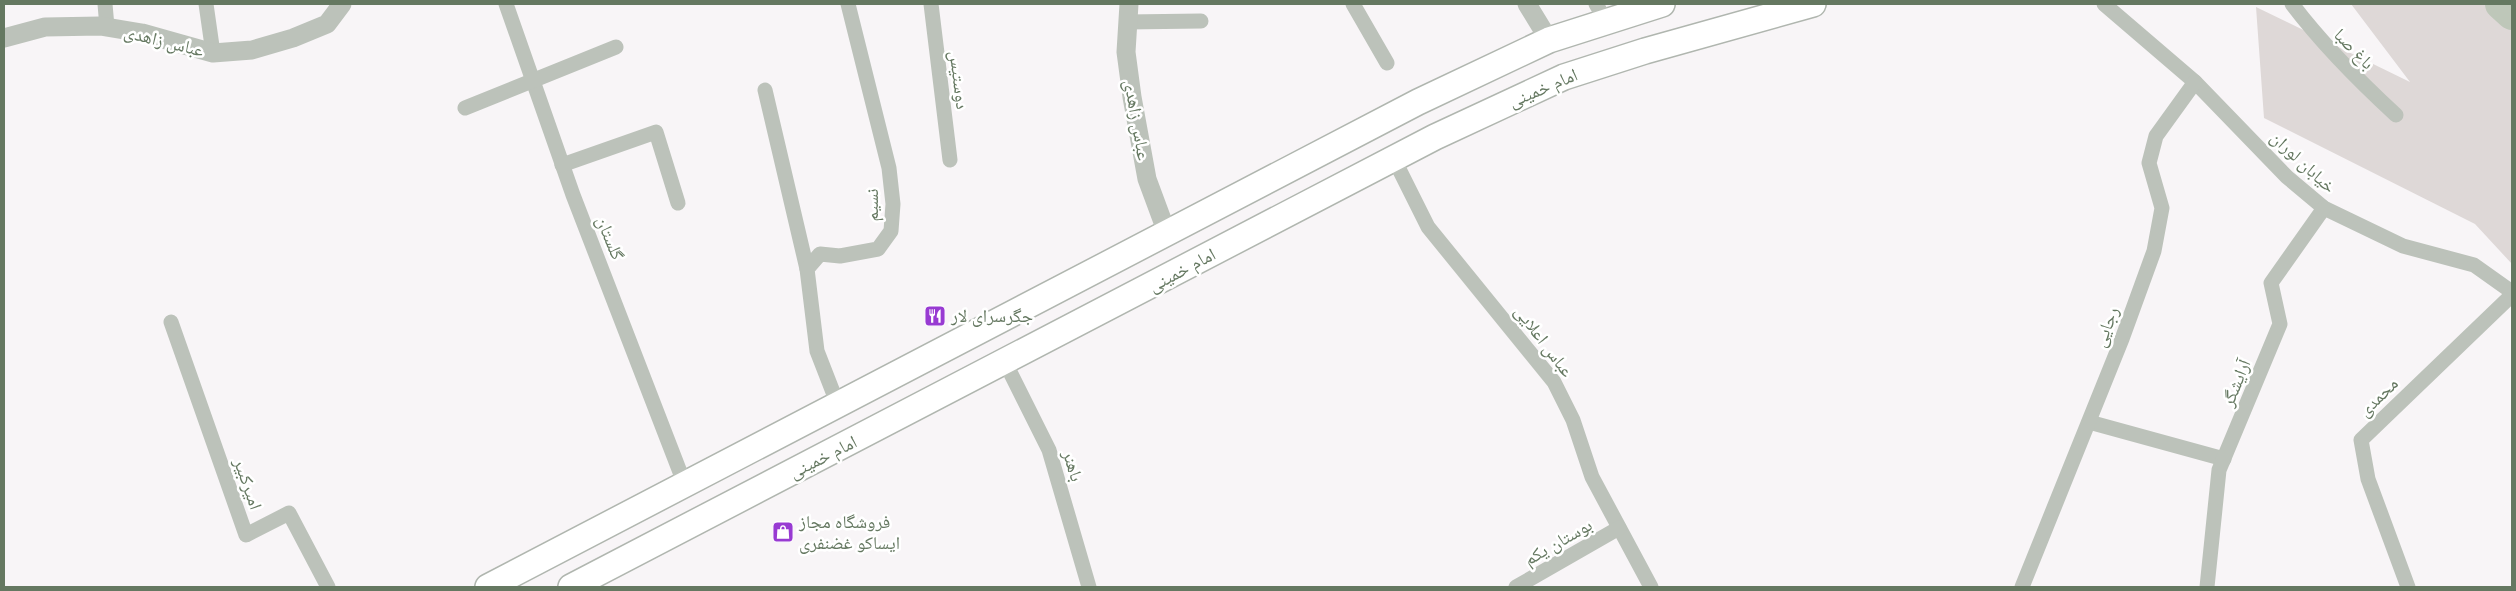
<svg xmlns="http://www.w3.org/2000/svg" width="2516" height="591" viewBox="0 0 2516 591" font-family="'Public Sans','Noto Naskh Arabic',sans-serif">
	<style>
		.green { fill: #ded8d7 }
		.lines { fill: none; stroke-linecap: round; stroke-linejoin: round }
		.river { stroke: #bec7b9; stroke-width: 32 }
		.trunk-casing { stroke: #b0b6af; stroke-width: 28 }
		.minor { stroke: #bcc2ba; stroke-width: 15 }
		.tertiary { stroke: #bcc2ba; stroke-width: 19 }
		.trunk { stroke: #fff; stroke-width: 25 }
		.labels { text-anchor: middle; stroke-width: 5; stroke-linejoin: round; paint-order: stroke }
		.street-label { font-size: 18px; fill: #657861; stroke: #fff }
		.poi-label { font-size: 18px; fill: #657861; stroke: #fff; text-anchor: start }
	</style>
	<rect width="100%" height="100%" fill="#f8f5f7"/>
	<path class="green" d="M2351,4h161v260l-37,-40 -211,-106 -8,-111 154,75z"/>
	<g class="lines">
		<path class="river" d="M2501,4l11,10"/>
		<g class="trunk-casing">
			<g id="trunk">
				<path d="M488,587l930,-485 131,-62 113,-36"/>
				<path d="M571,587l864,-450 129,-60 81,-26 168,-47"/>
			</g>
		</g>
		<g class="minor">
			<path d="M105,4l2,23"/>
			<path d="M206,4l7,49"/>
			<path d="M506,4l67,191 112,290"/>
			<path d="M931,4l19,156"/>
			<path d="M1353,4l34,59"/>
			<path d="M1596,4l10,17"/>
			<path d="M2104,4l91,78 92,95 37,31 79,38 71,19 38,27"/>
			<path d="M2292,4c31,41 66,76 104,111"/>
			<path d="M1127,22l74,-1"/>
			<path d="M765,90l42,179"/>
			<path d="M465,108l151,-61"/>
			<path d="M1394,159l34,68 126,155 19,38 19,57 59,110"/>
			<path d="M562,165l94,-33 22,71"/>
			<path d="M171,322l75,213 43,-22 39,74"/>
			<path d="M1005,362l44,88 40,137"/>
			<path d="M838,405l-21,-54 -10,-82 13,-15 20,2 38,-7 13,-18 2,-27 -4,-36 -41,-164"/>
			<path d="M2089,422l135,37"/>
			<path d="M1516,587l103,-59"/>
			<path d="M2022,587l100,-248 32,-88 8,-43 -13,-45 7,-27 39,-54"/>
			<path d="M2207,587l12,-117 61,-146 -9,-41 53,-75"/>
			<path d="M2408,587l-40,-108 -7,-39 151,-145"/>
		</g>
		<g class="tertiary">
			<path d="M1129,4l-3,48 6,45 15,82 20,54"/>
			<path d="M1527,4l22,36"/>
			<path d="M4,38l41,-11 55,-1 42,7 71,20 39,-3 41,-12 34,-14 15,-20"/>
		</g>
		<use href="#trunk" class="trunk"/>
	</g>
	<defs>
		<g id="restaurant-square" transform="scale(1.125)"><rect x="-9" y="-9" width="18" height="18" rx="4" fill="#983ad2" stroke="#fff"/><path d="M-5-6h1v4h1v-4h1v4h1v-4h1v5L-1.5 .5V6h-2V.5L-5-1ZM5-6V6H3V1.5H1.5Q1.5-4 5-6Z" fill="#fff"/></g>
		<g id="shop-square" transform="scale(1.125)"><rect x="-9" y="-9" width="18" height="18" rx="4" fill="#983ad2" stroke="#fff"/><path d="M-5-2.5h2.3a2.7 3.5 0 0 1 5.4 0H5L5.5 6h-11ZM-1.5-2.5h3a1.5 2.3 0 0 0-3 0Z" fill="#fff"/></g>
	</defs>
	<g fill-rule="evenodd">
		<use href="#restaurant-square" x="935" y="316"/>
		<use href="#shop-square" x="783" y="532"/>
	</g>
	<g class="labels">
		<g class="street-label">
			<text transform="translate(164 41) rotate(14)" y="6">عباس زاهدی</text>
			<text transform="translate(2354 49) rotate(46)" y="6">باغ صبا</text>
			<text transform="translate(959 80) rotate(83)" y="6">دوستیس</text>
			<text transform="translate(1543 88) rotate(-23)" y="6">امام خمینی</text>
			<text transform="translate(1137 120) rotate(80)" y="6">عباس زاهدی</text>
			<text transform="translate(2303 162) rotate(43)" y="6">خیابان لوران</text>
			<text transform="translate(872 205) rotate(-90)" y="6">نسیم</text>
			<text transform="translate(610 238) rotate(68)" y="6">گلستان</text>
			<text transform="translate(1182 270) rotate(-28)" y="6">امام خمینی</text>
			<text transform="translate(2106 327) rotate(-69)" y="6">رجایی</text>
			<text transform="translate(1544 341) rotate(53)" y="6">عباس اعلایی</text>
			<text transform="translate(2236 383) rotate(-68)" y="6">آرایشگر</text>
			<text transform="translate(2378 397) rotate(-44)" y="6">محمدی</text>
			<text transform="translate(823 457) rotate(-27)" y="6">امام خمینی</text>
			<text transform="translate(1073 466) rotate(73)" y="6">باهنر</text>
			<text transform="translate(248 484) rotate(71)" y="6">امیرکبیر</text>
			<text transform="translate(1558 542) rotate(-30)" y="6">بوستان یکم</text>
		</g>
		<g class="poi-label">
			<text x="951" y="322">جگرسرای لار</text>
			<text x="799" y="528">فروشگاه مجاز<tspan x="799" dy="21">ایساکو غضنفری</tspan></text>
		</g>
	</g>
	<rect width="2516" height="591" fill="none" stroke="#657861" stroke-width="10"/>
</svg>
